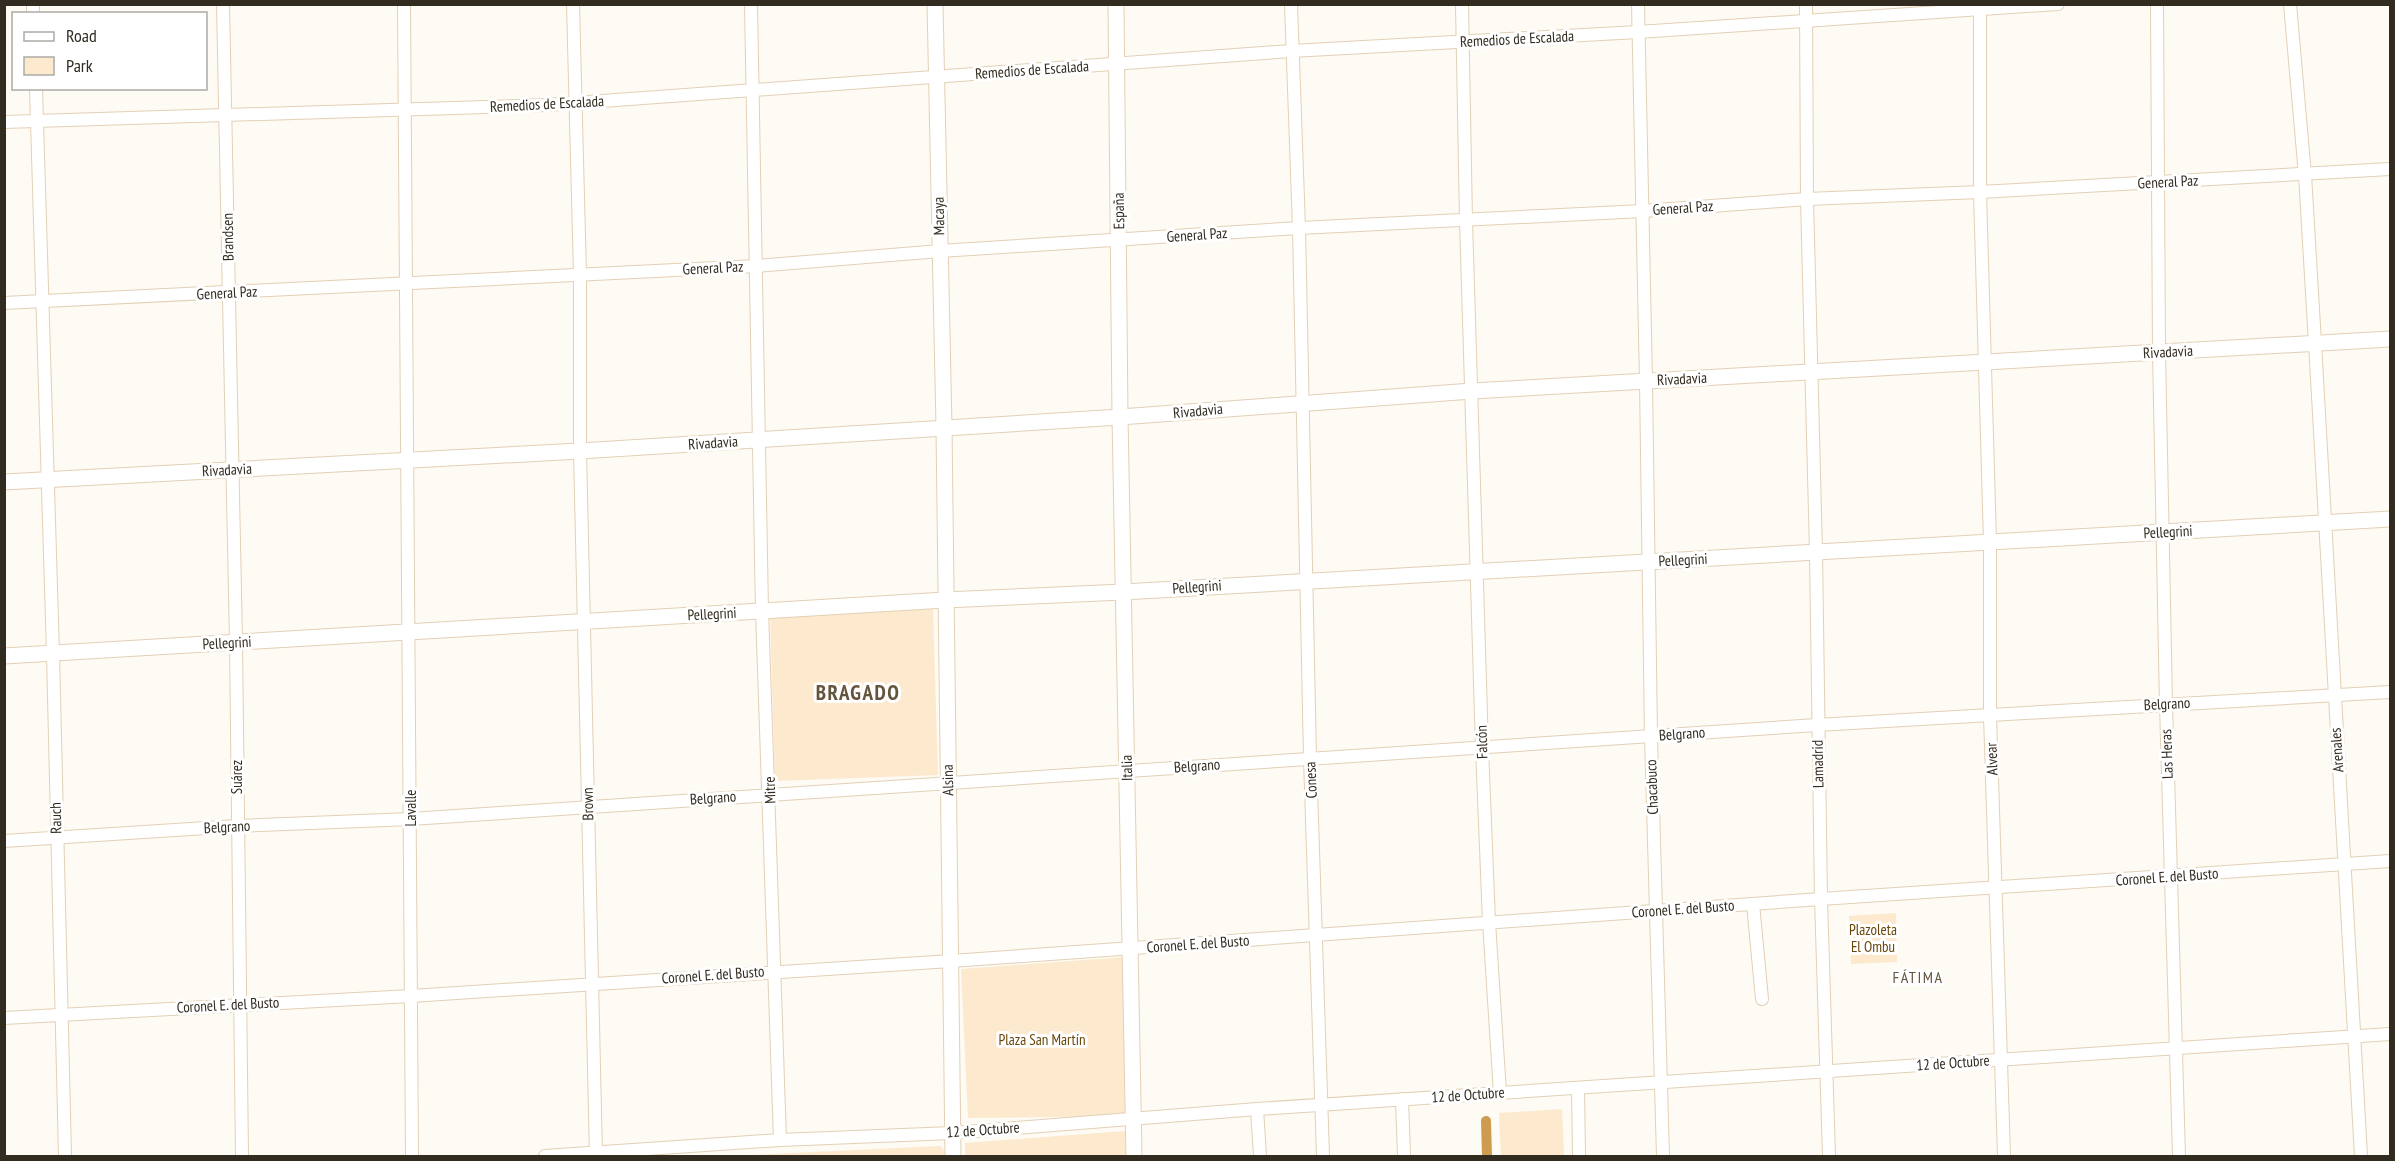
<svg xmlns="http://www.w3.org/2000/svg" width="2395" height="1161" viewBox="0 0 2395 1161" font-family="'PT Sans Narrow',sans-serif">
	<style>
		.green { fill: #fde9ce }
		.lines { fill: none; stroke-linecap: round; stroke-linejoin: round }
		.canal { stroke: #cd9c4f; stroke-width: 10 }
		.minor-casing { stroke: #e3d0b5; stroke-width: 14 }
		.major-casing { stroke: #e3d0b5; stroke-width: 17 }
		.minor { stroke: #fff; stroke-width: 12 }
		.major { stroke: #fff; stroke-width: 15 }
		.labels { text-anchor: middle; stroke-width: 6; stroke-linejoin: round; paint-order: stroke }
		.street-label { font-size: 15px; fill: #322b20; stroke: #fff }
		.park-label { font-size: 15px; fill: #684709; stroke: #fff }
		.neighbourhood-label { font-size: 16px; letter-spacing: 1.5px; fill: #65553d; stroke: #fff }
		.district-label { font-size: 21px; font-weight: bold; letter-spacing: 1.5px; fill: #65553d; stroke: #fff }
	</style>
	<rect width="100%" height="100%" fill="#fefaf4"/>
	<g class="green">
		<path d="M933,609l5,166 -163,6 -5,-166z"/>
		<path d="M1896,913l1,49 -46,2 -2,-48z"/>
		<path d="M1126,957l2,159 -160,2 -7,-149z"/>
		<path d="M1562,1109l2,47h-63l-2,-43z"/>
		<path d="M1125,1131l1,25h-161v-13z"/>
		<path d="M940,1146l9,10h-216z"/>
	</g>
	<g class="lines">
		<path class="canal" d="M1486,1121l1,35"/>
		<g class="minor-casing">
			<g id="minor">
				<path d="M33,4v10"/>
				<path d="M223,4l13,638 6,514"/>
				<path d="M404,4l8,1152"/>
				<path d="M573,4l7,271v176l16,705"/>
				<path d="M751,4l11,607 18,529"/>
				<path d="M1291,4l8,224 11,530 13,398"/>
				<path d="M1462,4l4,217 16,527 7,174 11,171"/>
				<path d="M1638,4l8,377 5,355 12,420"/>
				<path d="M1806,4l1,195 9,353 5,347 8,257"/>
				<path d="M1980,4v188l10,350v173l14,441"/>
				<path d="M2157,4l2,348 7,352 13,452"/>
				<path d="M2290,4l15,171 10,168 46,813"/>
				<path d="M36,88l17,566 12,502"/>
				<path d="M4,122l543,-17 744,-54 347,-19 420,-28"/>
				<path d="M4,303l753,-37 183,-15 359,-23 344,-17 164,-12 173,-7 410,-23"/>
				<path d="M4,841l233,-15 174,-7 1406,-94 573,-33"/>
				<path d="M1753,904l9,95"/>
				<path d="M4,1018l407,-22 540,-35 870,-62 569,-38"/>
				<path d="M1578,1088l1,68"/>
				<path d="M1402,1099l2,57"/>
				<path d="M1257,1109l3,47"/>
				<path d="M545,1156l235,-16 172,-7 305,-24 1133,-75"/>
			</g>
		</g>
		<g class="major-casing">
			<g id="major">
				<path d="M935,4l9,423 9,729"/>
				<path d="M1116,4l4,413 14,739"/>
				<path d="M4,482l576,-31 540,-34 352,-26 918,-52"/>
				<path d="M4,656l941,-56 178,-8 1267,-73"/>
			</g>
		</g>
		<use href="#minor" class="minor"/>
		<use href="#major" class="major"/>
	</g>
	<g class="labels">
		<g class="street-label">
			<text transform="translate(1517 39) rotate(-3)" y="5">Remedios de Escalada</text>
			<text transform="translate(1032 70) rotate(-4)" y="5">Remedios de Escalada</text>
			<text transform="translate(547 104) rotate(-3)" y="5">Remedios de Escalada</text>
			<text transform="translate(2168 182) rotate(-3)" y="5">General Paz</text>
			<text transform="translate(1683 208) rotate(-4)" y="5">General Paz</text>
			<text transform="translate(1119 211) rotate(-91)" y="5">España</text>
			<text transform="translate(939 216) rotate(-91)" y="5">Macaya</text>
			<text transform="translate(1197 235) rotate(-4)" y="5">General Paz</text>
			<text transform="translate(228 237) rotate(-91)" y="5">Brandsen</text>
			<text transform="translate(713 268) rotate(-3)" y="5">General Paz</text>
			<text transform="translate(227 293) rotate(-3)" y="5">General Paz</text>
			<text transform="translate(2168 352) rotate(-3)" y="5">Rivadavia</text>
			<text transform="translate(1682 379) rotate(-3)" y="5">Rivadavia</text>
			<text transform="translate(1198 411) rotate(-5)" y="5">Rivadavia</text>
			<text transform="translate(713 443) rotate(-4)" y="5">Rivadavia</text>
			<text transform="translate(227 470) rotate(-3)" y="5">Rivadavia</text>
			<text transform="translate(2168 532) rotate(-3)" y="5">Pellegrini</text>
			<text transform="translate(1683 560) rotate(-3)" y="5">Pellegrini</text>
			<text transform="translate(1197 587) rotate(-4)" y="5">Pellegrini</text>
			<text transform="translate(712 614) rotate(-3)" y="5">Pellegrini</text>
			<text transform="translate(227 643) rotate(-3)" y="5">Pellegrini</text>
			<text transform="translate(2167 704) rotate(-3)" y="5">Belgrano</text>
			<text transform="translate(1682 734) rotate(-4)" y="5">Belgrano</text>
			<text transform="translate(1482 742) rotate(-92)" y="5">Falcón</text>
			<text transform="translate(2337 750) rotate(-94)" y="5">Arenales</text>
			<text transform="translate(2167 754) rotate(-92)" y="5">Las Heras</text>
			<text transform="translate(1992 759) rotate(-92)" y="5">Alvear</text>
			<text transform="translate(1818 764) rotate(-91)" y="5">Lamadrid</text>
			<text transform="translate(1197 766) rotate(-4)" y="5">Belgrano</text>
			<text transform="translate(1127 768) rotate(-91)" y="5">Italia</text>
			<text transform="translate(237 777) rotate(-90)" y="5">Suárez</text>
			<text transform="translate(948 780) rotate(-91)" y="5">Alsina</text>
			<text transform="translate(1311 780) rotate(-92)" y="5">Conesa</text>
			<text transform="translate(1652 787) rotate(-92)" y="5">Chacabuco</text>
			<text transform="translate(770 790) rotate(-92)" y="5">Mitre</text>
			<text transform="translate(713 798) rotate(-4)" y="5">Belgrano</text>
			<text transform="translate(588 804) rotate(-91)" y="5">Brown</text>
			<text transform="translate(411 808) rotate(-90)" y="5">Lavalle</text>
			<text transform="translate(56 818) rotate(-91)" y="5">Rauch</text>
			<text transform="translate(227 827) rotate(-3)" y="5">Belgrano</text>
			<text transform="translate(2167 877) rotate(-4)" y="5">Coronel E. del Busto</text>
			<text transform="translate(1683 909) rotate(-4)" y="5">Coronel E. del Busto</text>
			<text transform="translate(1198 944) rotate(-4)" y="5">Coronel E. del Busto</text>
			<text transform="translate(713 975) rotate(-4)" y="5">Coronel E. del Busto</text>
			<text transform="translate(228 1005) rotate(-3)" y="5">Coronel E. del Busto</text>
			<text transform="translate(1953 1063) rotate(-4)" y="5">12 de Octubre</text>
			<text transform="translate(1468 1095) rotate(-4)" y="5">12 de Octubre</text>
			<text transform="translate(983 1130) rotate(-4)" y="5">12 de Octubre</text>
		</g>
		<g class="park-label">
			<text x="1873" y="935">Plazoleta<tspan x="1873" dy="17">El Ombu</tspan></text>
			<text x="1042" y="1045">Plaza San Martín</text>
		</g>
		<g class="neighbourhood-label">
			<text x="1918" y="983">FÁTIMA</text>
		</g>
		<g class="district-label">
			<text x="858" y="700">BRAGADO</text>
		</g>
	</g>
	<rect width="2395" height="1161" fill="none" stroke="#322b20" stroke-width="12"/>
	<rect x="12" y="12" width="195" height="78" fill="#ffffff" stroke="#adaaa6" stroke-width="1.5"/>
	<rect x="24" y="32" width="30" height="9" fill="#ffffff" stroke="#adaaa6" stroke-width="1.5"/>
	<text x="66" y="42" font-size="18" fill="#322b20">Road</text>
	<rect x="24" y="57" width="30" height="18" fill="#fde9ce" stroke="#adaaa6" stroke-width="1.5"/>
	<text x="66" y="72" font-size="18" fill="#322b20">Park</text>
</svg>
